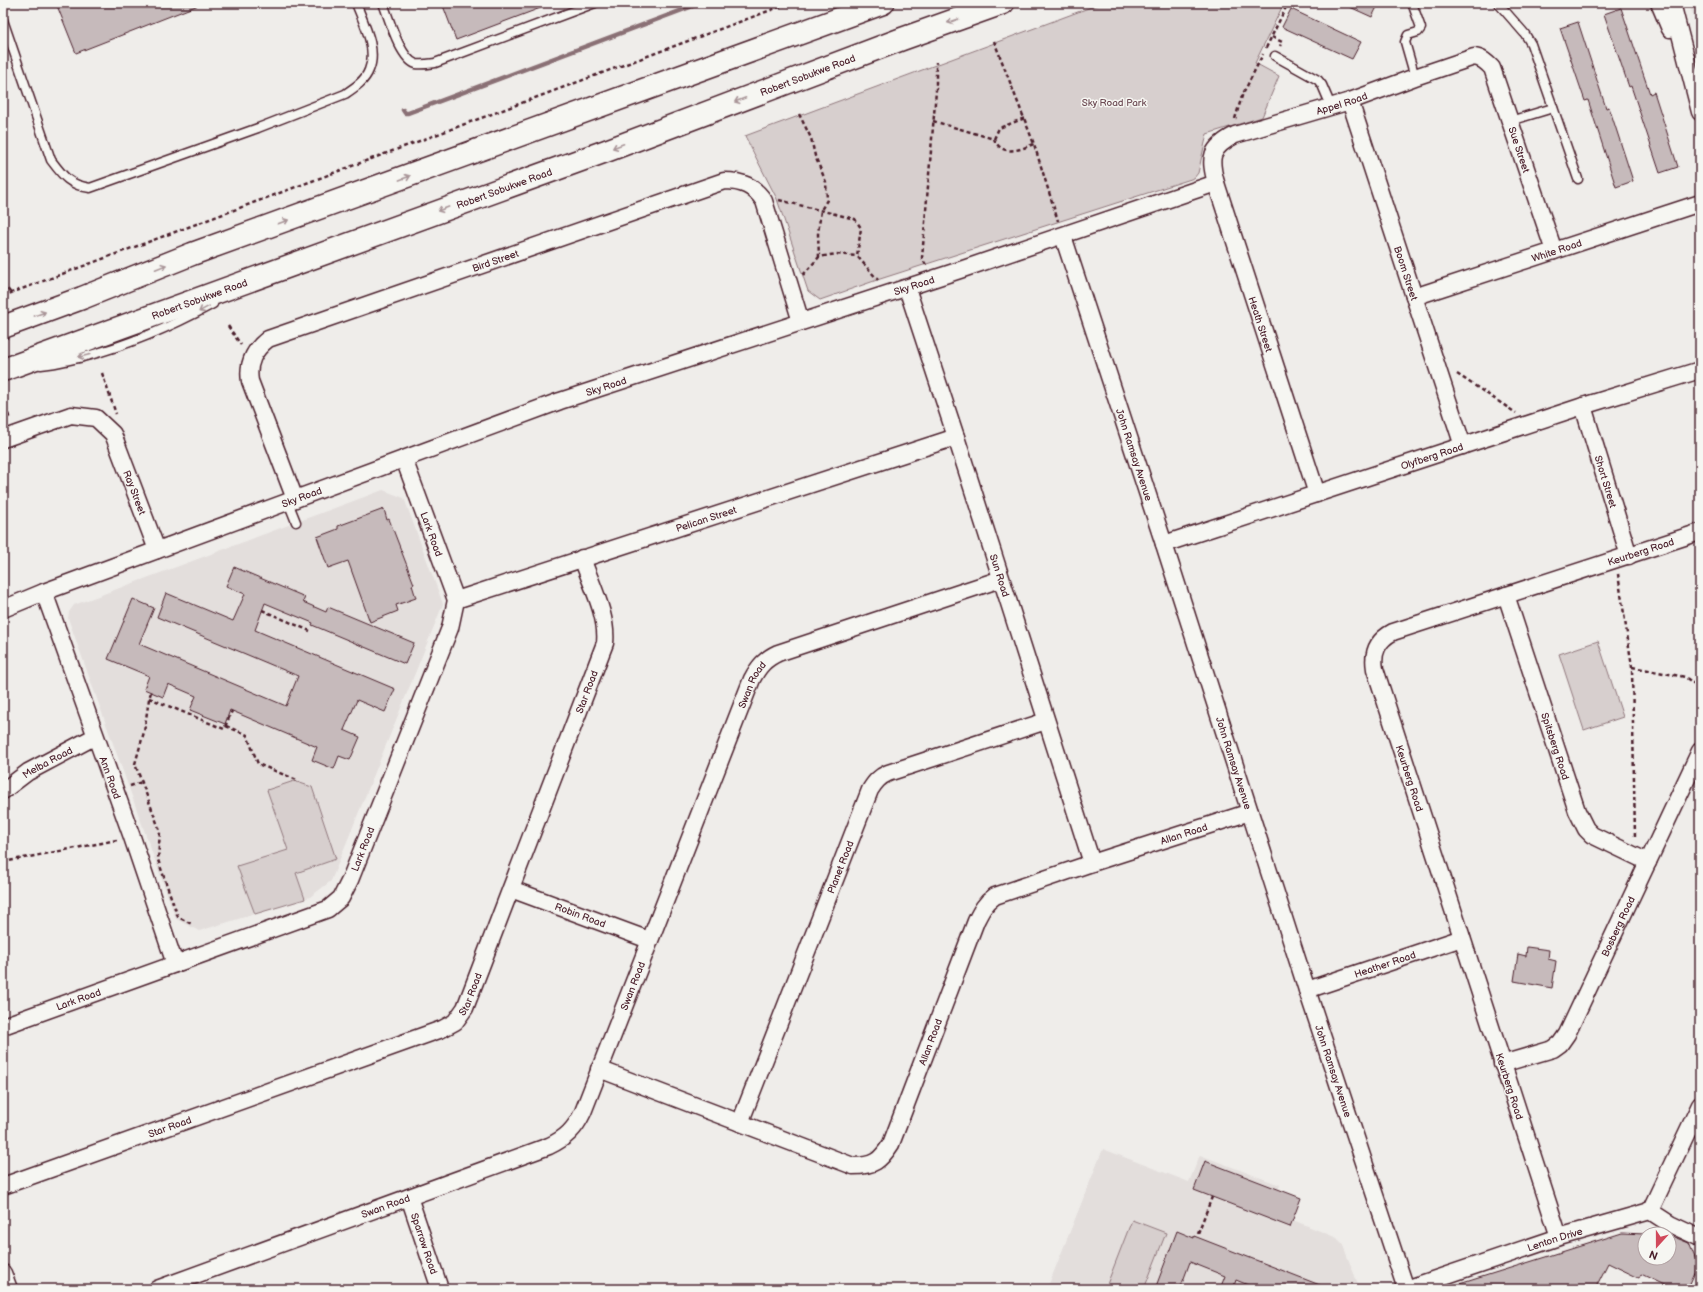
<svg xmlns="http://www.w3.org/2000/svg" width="1703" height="1292" viewBox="0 0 1703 1292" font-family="'Balsamiq Sans',sans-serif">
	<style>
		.built { fill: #e3dedc }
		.green { fill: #d7cfce; stroke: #90777c }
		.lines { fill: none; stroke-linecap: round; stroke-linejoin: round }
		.stream { stroke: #8a6f74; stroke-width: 4.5 }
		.building { fill: #c6babb; stroke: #4a1f2b }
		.lane-casing { stroke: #4a1f2b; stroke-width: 11 }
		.street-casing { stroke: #4a1f2b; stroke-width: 19 }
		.primary-casing { stroke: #4a1f2b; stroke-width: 25 }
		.path { stroke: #4a1f2b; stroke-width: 2.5; stroke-dasharray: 4 3; stroke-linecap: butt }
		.lane { stroke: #f6f6f2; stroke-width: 8 }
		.street { stroke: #f6f6f2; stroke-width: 16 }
		.primary { stroke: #f6f6f2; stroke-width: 22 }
		.oneway { stroke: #a99598 }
		.labels { text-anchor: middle; stroke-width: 3; stroke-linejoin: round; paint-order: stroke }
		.street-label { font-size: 10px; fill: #4a1f2b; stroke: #f6f6f2 }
		.park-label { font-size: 10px; fill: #6d4b54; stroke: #f6f6f2 }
	</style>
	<rect width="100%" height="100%" fill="#efedea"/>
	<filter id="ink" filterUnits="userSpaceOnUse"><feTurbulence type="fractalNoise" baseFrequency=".025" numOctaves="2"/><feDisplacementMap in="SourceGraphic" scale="8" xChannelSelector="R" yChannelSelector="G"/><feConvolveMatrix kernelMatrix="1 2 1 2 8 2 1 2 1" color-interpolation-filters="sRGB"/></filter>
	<g filter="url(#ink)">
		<g class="built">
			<path d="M1689,3h11v34z"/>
			<path d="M383,490l21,8 39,106 -112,277 -21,16 -111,34 -23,-12 -108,-301 1,-6 5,-7z"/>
			<path d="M1103,1149l86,33 11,-27 80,30 -2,5 23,8 -8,22 44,18 5,5 18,46h-313z"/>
		</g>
		<g class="green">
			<path d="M1102,3h182l-29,60 24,13 -17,41 -55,17 -9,39 -4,5 -317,102 -57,20 -12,-9 -31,-92 -32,-63z"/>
			<path d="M1598,641l25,76 -39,13 -25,-76z"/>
			<path d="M294,781l18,6 24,72 -40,14 9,26 -50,15 -18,-48 51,-16 -21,-60z"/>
			<path d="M1132,1220l34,13 -22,56h-33l-5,-2z"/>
		</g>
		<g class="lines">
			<path class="stream" d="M403,110l2,3h3l293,-110"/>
		</g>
		<g class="building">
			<path d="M56,3h145v1l-125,49z"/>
			<path d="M442,3h109v1l-95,36z"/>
			<path d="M1341,3h38l-7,14z"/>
			<path d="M1621,8l29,86 4,-2 24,75 -18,6 -29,-87 -2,1 -25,-73z"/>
			<path d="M1291,9l70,33 -9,17 -70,-32z"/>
			<path d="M1578,22l28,86 3,-1 24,74 -17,6 -28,-87 -3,1 -25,-73z"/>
			<path d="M384,509l3,11 2,-1 25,65 -2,1 4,13 -20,7 2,6 -28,11 -22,-61 -20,7 -11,-31 21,-8v-3z"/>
			<path d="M234,567l71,30 -2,5 23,10 2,-5 86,36 -9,21 -93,-39 1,-2 -48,-20 -10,27 140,59 -10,23 -28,-12 -13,30 16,7 -10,23 -11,-4 -5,13 -22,-9 5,-13 -87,-37 -5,14 -35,-14 6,-14 -28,-12 -5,13 -19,-8 5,-13 -41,-17 25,-60 21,9 -15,36 147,62 12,-30 -141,-59 9,-24 67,28 12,-27 -19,-8z"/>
			<path d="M1527,947l22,3 -1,9 8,2 -4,27 -38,-7 4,-27 8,2z"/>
			<path d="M1205,1161l96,37 -11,29 -96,-37z"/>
			<path d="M1177,1231l17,7v-2l136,53h-72l-22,-9 -3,9h-13l5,-13 -35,-14 -10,27h-25z"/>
			<path d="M1622,1233l23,1v24h24v-23l20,8 9,22 -11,24h-14l-32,-15 -2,4 -31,-15 -13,26h-142v-3z"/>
		</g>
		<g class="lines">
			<g class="lane-casing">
				<g id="lane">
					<path d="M383,3c6,15 17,56 33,61 6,1 12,0 19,-1l160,-60"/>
					<path d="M1412,3l9,25 -3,4 -10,3 -3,7 10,35"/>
					<path d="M1498,3l27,31 6,10 47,135"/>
					<path d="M3,20l48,140c12,16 18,25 39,28l168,-60 87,-34c9,-6 20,-13 24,-24 9,-21 -6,-48 -13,-67"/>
					<path d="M1275,56l43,24 4,5 9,21"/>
					<path d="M1510,121l43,-13"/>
					<path d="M41,365c14,-1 28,-5 42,-8 46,-12 88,-30 130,-53"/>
					<path d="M288,502l8,20"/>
				</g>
			</g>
			<g class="street-casing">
				<g id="street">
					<path d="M1659,3l11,26"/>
					<path d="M1672,3l28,109"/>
					<path id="s1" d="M1350,101l113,345"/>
					<path id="s2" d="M1063,236l101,308 143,446 99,299"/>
					<path id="s3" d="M907,288l49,149 136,426"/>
					<path id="s4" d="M1414,297l286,-94"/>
					<path id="s5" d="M1583,406l46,150"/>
					<path id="s6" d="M3,439l68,-24 25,3 17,16 44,116"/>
					<path id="s7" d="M1317,494l-101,-311c-7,-26 -6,-35 19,-48l115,-34 65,-24 59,-20c8,1 12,5 18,11l62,183"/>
					<path id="s8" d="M295,499l-45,-118c-3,-18 4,-31 18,-42l456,-158c18,0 30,5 40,20l37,121"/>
					<path id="s9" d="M1164,544l419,-138 117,-36"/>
					<path id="s10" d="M44,592l88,245 43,127"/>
					<path id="s11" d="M1506,595l71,216 9,18 6,6 56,27"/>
					<path id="s12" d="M456,600l500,-163"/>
					<path id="s13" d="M3,609l41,-17 516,-191 400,-131 256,-87"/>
					<path id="s14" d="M3,791l25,-19 66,-35"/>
					<path id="s15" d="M511,889l138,51"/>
					<path id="s16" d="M1307,990l155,-52"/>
					<path id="s17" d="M3,1026l325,-117 13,-11 9,-18 100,-252 6,-28 -52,-141"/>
					<path id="s18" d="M1502,1064l51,-15 7,-5 7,-10 133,-283"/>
					<path id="s19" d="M599,1069l254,97c21,0 27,-5 38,-22l85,-223c5,-10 9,-18 19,-25l97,-33 158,-51"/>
					<path id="s20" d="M740,1123l130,-333c5,-8 9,-13 18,-17l158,-52"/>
					<path id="s21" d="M3,1186l439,-157 13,-7 10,-14 140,-365c3,-27 -14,-59 -23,-85"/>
					<path id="s22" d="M409,1197l31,92"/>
					<path d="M1650,1211l50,-106"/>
					<path id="s23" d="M1559,1237l-184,-568c-3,-17 3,-29 18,-37l307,-100"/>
					<path d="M3,1273l6,16"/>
					<path id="s24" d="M157,1289l392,-143c17,-8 26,-17 34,-34l169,-433c7,-13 13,-20 26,-26l223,-74"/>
					<path id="s25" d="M1406,1289l153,-52 91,-26 20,13 30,14"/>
				</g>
			</g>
			<g class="primary-casing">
				<g id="primary">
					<path d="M3,327l79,-29 110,-44 691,-251"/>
					<path id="s26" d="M3,370l603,-219 296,-112 101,-36"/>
				</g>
			</g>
			<g class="path">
				<path d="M1272,37l10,5 -2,4"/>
				<path d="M994,41l40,103 24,77"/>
				<path d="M1266,48l22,-45"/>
				<path d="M799,114l12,24 4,18 11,26 1,18 -6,10 -3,24 1,23"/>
				<path d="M1235,119l7,-23 21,-42"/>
				<path d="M933,121l61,18c8,18 25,11 40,5"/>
				<path d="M994,139l5,-11 26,-10"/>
				<path d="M779,200l76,19 6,9 -4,28 21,24"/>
				<path d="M926,265l-4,-7 14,-167v-29"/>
				<path d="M803,275l16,-18 17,-3 21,2"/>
				<path d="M3,284l8,9"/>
				<path d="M3,296l787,-293"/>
				<path d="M228,326l13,19"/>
				<path d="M102,373l14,41"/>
				<path d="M1457,374l59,39"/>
				<path d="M6,407l4,13"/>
				<path d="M1618,574l14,93 3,171"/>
				<path d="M262,610l48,21"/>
				<path d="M1632,667l53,10 15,11"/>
				<path d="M151,692l-2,7 -5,33 -9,32 25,67 -2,29 20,57 14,7"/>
				<path d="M149,698l75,31 8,-18"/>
				<path d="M226,726l21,9 11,29 39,16 -1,2"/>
				<path d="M130,786l12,-4"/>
				<path d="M3,862l114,-22"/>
				<path d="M1198,1233l14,-36"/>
			</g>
			<use href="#lane" class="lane"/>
			<use href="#street" class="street"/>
			<use href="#primary" class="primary"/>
		</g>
		<defs><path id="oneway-shaft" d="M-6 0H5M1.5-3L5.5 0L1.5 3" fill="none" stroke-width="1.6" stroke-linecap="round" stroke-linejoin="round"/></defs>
		<g class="oneway">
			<use href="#oneway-shaft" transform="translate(953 21) rotate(161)"/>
			<use href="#oneway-shaft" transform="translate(740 100) rotate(159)"/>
			<use href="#oneway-shaft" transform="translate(618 146) rotate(159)"/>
			<use href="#oneway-shaft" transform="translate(405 178) rotate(-20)"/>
			<use href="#oneway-shaft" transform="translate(443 209) rotate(160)"/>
			<use href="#oneway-shaft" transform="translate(283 222) rotate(-20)"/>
			<use href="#oneway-shaft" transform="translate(161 267) rotate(-22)"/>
			<use href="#oneway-shaft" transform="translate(204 309) rotate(151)"/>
			<use href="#oneway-shaft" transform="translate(40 314) rotate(-20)"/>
			<use href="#oneway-shaft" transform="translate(84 356) rotate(166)"/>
		</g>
	</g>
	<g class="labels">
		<g class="street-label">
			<text dy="4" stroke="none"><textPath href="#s26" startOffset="857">Robert Sobukwe Road</textPath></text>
			<text dy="4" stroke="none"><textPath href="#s7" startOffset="497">Appel Road</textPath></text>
			<text dy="4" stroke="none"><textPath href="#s7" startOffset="745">Sue Street</textPath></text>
			<text dy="4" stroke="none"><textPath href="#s26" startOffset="533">Robert Sobukwe Road</textPath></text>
			<text dy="4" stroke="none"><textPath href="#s4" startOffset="150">White Road</textPath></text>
			<text dy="4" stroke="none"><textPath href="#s8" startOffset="415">Bird Street</textPath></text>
			<text dy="4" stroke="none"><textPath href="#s1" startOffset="181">Boom Street</textPath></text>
			<text dy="4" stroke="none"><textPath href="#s13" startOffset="967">Sky Road</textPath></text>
			<text dy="4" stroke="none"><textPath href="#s26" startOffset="209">Robert Sobukwe Road</textPath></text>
			<text transform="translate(1261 324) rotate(72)" y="4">Heath Street</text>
			<text dy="4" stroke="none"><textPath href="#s13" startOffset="643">Sky Road</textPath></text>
			<text dy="4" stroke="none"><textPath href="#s2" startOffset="230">John Ramsay Avenue</textPath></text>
			<text dy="4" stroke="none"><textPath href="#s9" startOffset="282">Olyfberg Road</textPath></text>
			<text dy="4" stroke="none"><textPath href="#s5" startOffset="79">Short Street</textPath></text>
			<text dy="4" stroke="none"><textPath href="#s6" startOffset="183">Ray Street</textPath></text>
			<text dy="4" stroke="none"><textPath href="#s13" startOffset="319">Sky Road</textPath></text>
			<text dy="4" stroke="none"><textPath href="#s12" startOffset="263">Pelican Street</textPath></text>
			<text transform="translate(432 534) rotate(70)" y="4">Lark Road</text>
			<text dy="4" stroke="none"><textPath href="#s23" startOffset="902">Keurberg Road</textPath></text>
			<text dy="4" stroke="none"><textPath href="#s3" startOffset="302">Sun Road</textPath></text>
			<text dy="4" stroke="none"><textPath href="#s24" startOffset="926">Swan Road</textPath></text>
			<text dy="4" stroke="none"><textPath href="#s21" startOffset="837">Star Road</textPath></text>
			<text dy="4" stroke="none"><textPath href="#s11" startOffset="159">Spitsberg Road</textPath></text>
			<text dy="4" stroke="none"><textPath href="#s14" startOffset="53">Melba Road</textPath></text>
			<text dy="4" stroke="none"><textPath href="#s2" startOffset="554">John Ramsay Avenue</textPath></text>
			<text dy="4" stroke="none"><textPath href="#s10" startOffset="197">Ann Road</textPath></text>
			<text transform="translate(1410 778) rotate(72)" y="4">Keurberg Road</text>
			<text dy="4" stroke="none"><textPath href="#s19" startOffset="788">Allan Road</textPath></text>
			<text dy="4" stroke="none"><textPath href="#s17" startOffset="416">Lark Road</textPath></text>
			<text dy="4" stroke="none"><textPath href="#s20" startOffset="275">Planet Road</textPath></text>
			<text dy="4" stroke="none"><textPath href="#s15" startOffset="74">Robin Road</textPath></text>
			<text dy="4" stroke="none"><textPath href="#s18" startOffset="193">Bosberg Road</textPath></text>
			<text dy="4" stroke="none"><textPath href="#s16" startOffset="82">Heather Road</textPath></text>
			<text dy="4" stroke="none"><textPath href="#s24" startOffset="602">Swan Road</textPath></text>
			<text dy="4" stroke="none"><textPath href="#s21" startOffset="513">Star Road</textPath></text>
			<text dy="4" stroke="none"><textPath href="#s17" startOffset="80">Lark Road</textPath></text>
			<text dy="4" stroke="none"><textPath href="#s19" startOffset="428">Allan Road</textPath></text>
			<text dy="4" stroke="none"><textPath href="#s2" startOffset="878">John Ramsay Avenue</textPath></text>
			<text transform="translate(1510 1086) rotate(72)" y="4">Keurberg Road</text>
			<text dy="4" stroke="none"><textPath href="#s21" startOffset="177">Star Road</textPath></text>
			<text dy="4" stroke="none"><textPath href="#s24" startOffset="243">Swan Road</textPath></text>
			<text dy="4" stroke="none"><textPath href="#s25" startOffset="157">Lenton Drive</textPath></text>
			<text dy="4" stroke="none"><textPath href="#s22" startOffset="49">Sparrow Road</textPath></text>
		</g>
		<g class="park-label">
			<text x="1114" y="106">Sky Road Park</text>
		</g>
	</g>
	<rect width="1703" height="1292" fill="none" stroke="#f6f6f2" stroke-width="16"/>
	<rect x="8" y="8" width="1687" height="1276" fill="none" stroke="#4a1f2b" stroke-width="1.5" filter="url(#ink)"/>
	<g transform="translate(1657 1246) rotate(201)"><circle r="19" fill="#f6f6f2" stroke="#b1a0a2"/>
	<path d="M0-3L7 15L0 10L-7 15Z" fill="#d1495b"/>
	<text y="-6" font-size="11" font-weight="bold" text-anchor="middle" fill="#4a1f2b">N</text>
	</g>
</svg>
